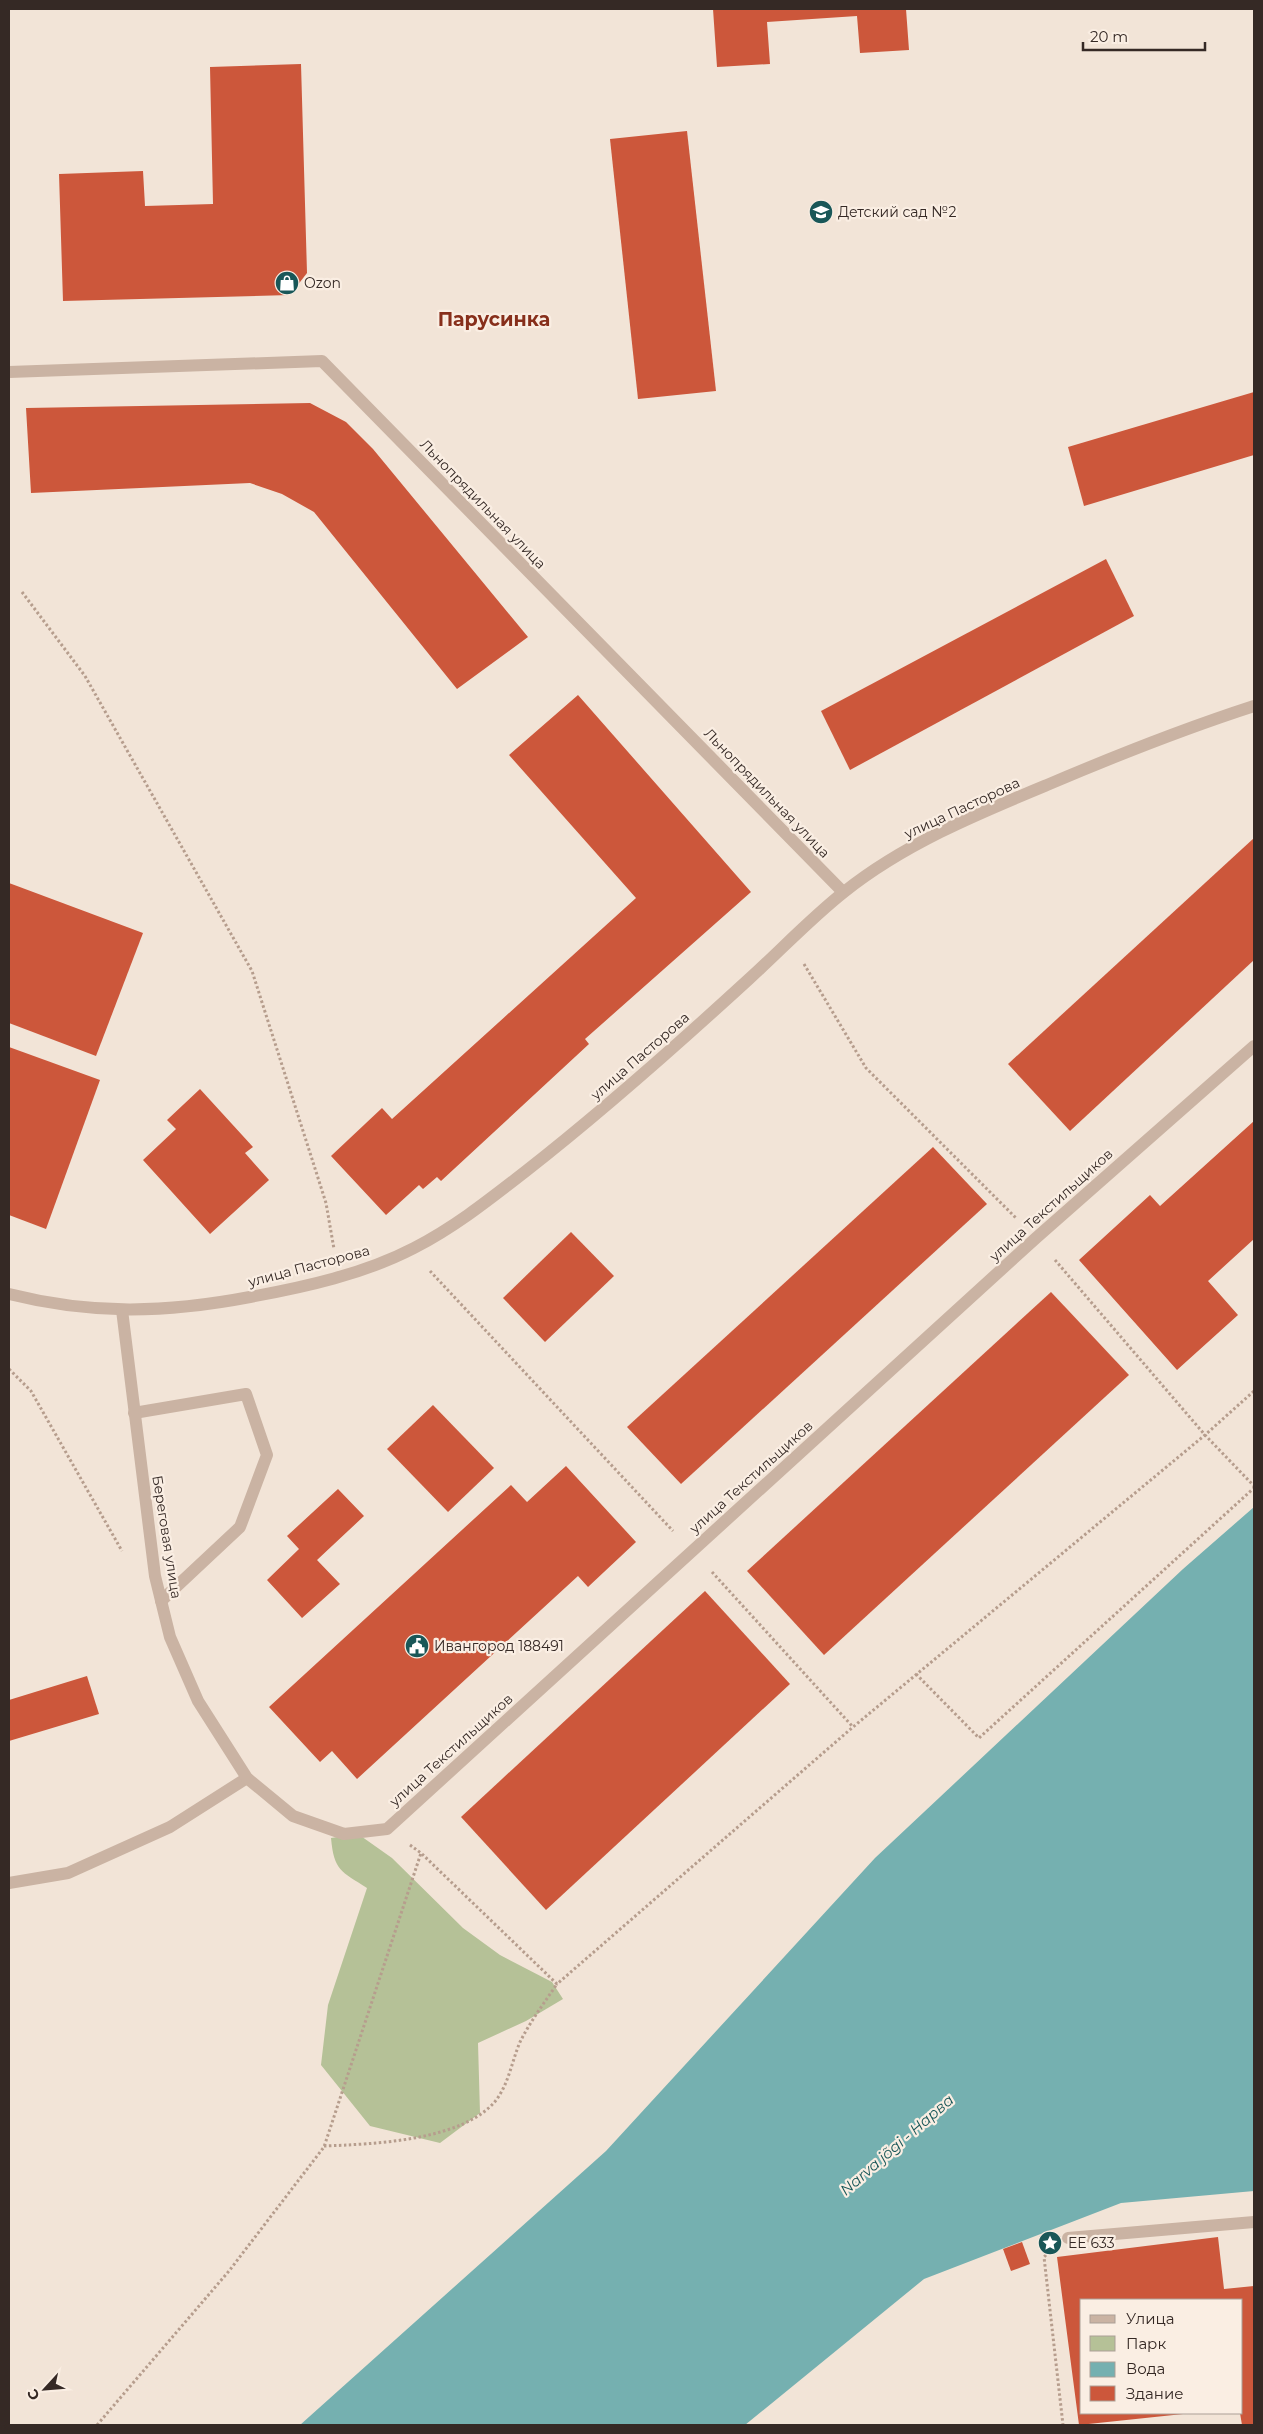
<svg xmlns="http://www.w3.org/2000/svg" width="1263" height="2434" viewBox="0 0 1263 2434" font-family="Montserrat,sans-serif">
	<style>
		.green { fill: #b5c197 }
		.water { fill: #75b0b0 }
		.building { fill: #cc573b }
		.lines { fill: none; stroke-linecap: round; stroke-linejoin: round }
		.path { stroke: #b69d8d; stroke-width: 3; stroke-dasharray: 2.5 2.5; stroke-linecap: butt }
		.lane { stroke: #cab3a3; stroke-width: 12 }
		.street { stroke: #cab3a3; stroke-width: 12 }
		.labels { text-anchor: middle; stroke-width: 4.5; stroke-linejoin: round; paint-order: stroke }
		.poi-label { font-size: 14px; fill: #352925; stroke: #faeee3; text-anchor: start }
		.street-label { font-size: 14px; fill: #352925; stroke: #faeee3 }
		.water-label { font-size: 15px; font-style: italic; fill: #195758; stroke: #faeee3 }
		.district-label { font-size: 19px; font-weight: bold; fill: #872f1b; stroke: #faeee3 }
	</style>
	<rect width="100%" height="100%" fill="#f2e4d7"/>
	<path class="green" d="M358,1834l34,24 71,70 37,27 52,27 11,17 -37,22 -48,22 2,70 -40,30 -70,-17 -49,-61 7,-60 39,-117c-26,-17 -33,-17 -36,-50z"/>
	<path class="water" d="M1254,1507v684l-133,12 -197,76 -179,146h-445l306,-274 269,-293 308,-289z"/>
	<g class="building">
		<path d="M713,9h193l3,41 -49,3 -3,-37 -90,6 3,42 -53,3z"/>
		<path d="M301,64l6,209 -17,22 -227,6 -4,-127 84,-3 2,35 68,-2 -3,-137z"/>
		<path d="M687,131l29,260 -78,8 -28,-260z"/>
		<path d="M1254,392v63l-170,51 -16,-59z"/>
		<path d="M310,403l36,19 27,27 155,188 -71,52 -143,-177 -32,-18 -32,-11 -219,10 -5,-85z"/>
		<path d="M1106,559l28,57 -284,154 -29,-59z"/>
		<path d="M578,695l173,197 -166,147 4,5 -148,137 -4,-4 -14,12 -4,-4 -33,30 -55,-59 51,-48 10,11 244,-221 -127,-143z"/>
		<path d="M1254,838v122l-184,171 -62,-67z"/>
		<path d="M9,883l134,50 -47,123 -87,-33z"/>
		<path d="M9,1047l91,33 -54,149 -37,-14z"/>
		<path d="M200,1089l53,58 -8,6 24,27 -59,54 -67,-74 33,-31 -9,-9z"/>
		<path d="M1254,1121v118l-46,42 30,34 -61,55 -98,-110 71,-65 10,11z"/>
		<path d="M933,1147l54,57 -306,280 -54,-57z"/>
		<path d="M571,1232l43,44 -69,66 -42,-44z"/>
		<path d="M1051,1292l78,83 -305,280 -77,-84z"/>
		<path d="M433,1405l61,63 -46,44 -61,-63z"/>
		<path d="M566,1466l70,76 -48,45 -10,-11 -221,203 -25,-28 -12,11 -51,-55 242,-222 16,17z"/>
		<path d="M338,1489l26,27 -47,44 23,24 -38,34 -35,-38 32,-31 -12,-13z"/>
		<path d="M705,1591l85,93 -244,226 -85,-93z"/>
		<path d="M87,1676l12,38 -90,27v-41z"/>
		<path d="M1218,2237l6,52 30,-3v139h-12l-2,-12 2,-113h-160v113l101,1 -104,11 -22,-168z"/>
		<path d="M1022,2242l8,22 -19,7 -8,-22z"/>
	</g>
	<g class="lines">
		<g class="path">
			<path d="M22,592l63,84 167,295 74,232 8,46"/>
			<path d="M804,964l62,104 151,151"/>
			<path d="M1055,1260l150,175 49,51"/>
			<path d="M430,1271l243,260"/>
			<path d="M9,1369l22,22 91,160"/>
			<path d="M712,1572l141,155"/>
			<path d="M916,1674l63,64 275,-250"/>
			<path d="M410,1845l11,8 136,131 296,-257 352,-292 49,-44"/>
			<path d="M324,2146c49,-2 141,-5 173,-47 12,-17 15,-38 23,-57 10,-20 24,-39 37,-58"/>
			<path d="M1046,2255l-2,2 19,168"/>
			<path d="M97,2425l132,-154 95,-124 97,-294"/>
		</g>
		<g class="lane">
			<path d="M134,1413l112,-19 21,61 -27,72 -79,74"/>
			<path d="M9,1883l59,-10 102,-46 77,-49"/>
			<path d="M1068,2238l186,-16"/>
		</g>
		<g class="street">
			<path d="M9,372l313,-11 521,531"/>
			<path d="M9,1294c83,21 157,19 241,3 55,-10 114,-23 164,-49 41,-21 76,-49 112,-77 78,-61 151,-126 223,-192 32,-29 62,-61 95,-87 60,-48 133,-78 203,-107 68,-29 136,-56 207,-79"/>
			<path d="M122,1310l33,266 15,61 28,64 49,77 46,38 51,18 43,-5 649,-591 218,-192"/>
		</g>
	</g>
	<defs>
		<g id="school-disc" transform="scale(1.25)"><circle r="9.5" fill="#195758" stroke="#faeee3"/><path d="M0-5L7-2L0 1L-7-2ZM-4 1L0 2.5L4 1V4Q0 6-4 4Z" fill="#fff"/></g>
		<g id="shop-disc" transform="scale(1.25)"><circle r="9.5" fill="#195758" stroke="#faeee3"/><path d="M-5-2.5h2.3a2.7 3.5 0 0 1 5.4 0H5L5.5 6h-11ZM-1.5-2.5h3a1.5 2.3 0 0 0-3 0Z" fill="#fff"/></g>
		<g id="civic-disc" transform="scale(1.25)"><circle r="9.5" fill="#195758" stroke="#faeee3"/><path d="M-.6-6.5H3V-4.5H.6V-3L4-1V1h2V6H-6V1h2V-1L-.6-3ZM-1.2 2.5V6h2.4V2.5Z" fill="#fff"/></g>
		<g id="sight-disc" transform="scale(1.25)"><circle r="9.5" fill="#195758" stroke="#faeee3"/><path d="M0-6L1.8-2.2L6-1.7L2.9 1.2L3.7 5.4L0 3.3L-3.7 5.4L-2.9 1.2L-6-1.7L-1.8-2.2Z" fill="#fff"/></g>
	</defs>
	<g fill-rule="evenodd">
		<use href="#school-disc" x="821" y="212"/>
		<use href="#shop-disc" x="287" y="283"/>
		<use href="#civic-disc" x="417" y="1646"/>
		<use href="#sight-disc" x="1050" y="2243"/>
	</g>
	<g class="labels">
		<g class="poi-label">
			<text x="838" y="217">Детский сад №2</text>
			<text x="304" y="288">Ozon</text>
			<text x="434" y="1651">Ивангород 188491</text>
			<text x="1068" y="2248">EE 633</text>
		</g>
		<g class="street-label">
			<text transform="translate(483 504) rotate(46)" y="5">Льнопрядильная улица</text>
			<text transform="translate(767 793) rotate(46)" y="5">Льнопрядильная улица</text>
			<text transform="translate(962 808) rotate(-25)" y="5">улица Пасторова</text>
			<text transform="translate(640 1056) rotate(-41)" y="5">улица Пасторова</text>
			<text transform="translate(1051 1205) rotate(-42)" y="5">улица Текстильщиков</text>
			<text transform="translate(309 1266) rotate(-15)" y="5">улица Пасторова</text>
			<text transform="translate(751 1477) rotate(-42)" y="5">улица Текстильщиков</text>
			<text transform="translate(167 1537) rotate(81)" y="5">Береговая улица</text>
			<text transform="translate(451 1750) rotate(-42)" y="5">улица Текстильщиков</text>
		</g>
		<g class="water-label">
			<text transform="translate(897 2145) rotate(-41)" y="5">Narva jõgi - Нарва</text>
		</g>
		<g class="district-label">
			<text x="494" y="326">Парусинка</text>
		</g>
	</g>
	<rect width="1263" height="2434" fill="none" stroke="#352925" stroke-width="20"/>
	<rect x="1080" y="2299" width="162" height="115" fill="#faeee3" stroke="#ab9f97"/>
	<rect x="1090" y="2315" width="25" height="8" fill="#cab3a3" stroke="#ab9f97"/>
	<text x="1126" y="2324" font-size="15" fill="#352925">Улица</text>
	<rect x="1090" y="2336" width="25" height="15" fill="#b5c197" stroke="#ab9f97"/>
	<text x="1126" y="2349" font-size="15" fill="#352925">Парк</text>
	<rect x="1090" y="2362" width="25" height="15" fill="#75b0b0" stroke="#ab9f97"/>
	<text x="1126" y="2374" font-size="15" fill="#352925">Вода</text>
	<rect x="1090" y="2386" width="25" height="15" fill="#cc573b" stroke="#ab9f97"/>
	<text x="1126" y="2399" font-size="15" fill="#352925">Здание</text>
	<g transform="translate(45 2389) rotate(244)" stroke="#faeee3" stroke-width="4" paint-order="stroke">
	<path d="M0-4L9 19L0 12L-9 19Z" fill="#352925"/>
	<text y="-8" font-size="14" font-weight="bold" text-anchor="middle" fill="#352925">С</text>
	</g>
	<path d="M1083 42v8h122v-8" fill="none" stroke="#352925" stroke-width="2.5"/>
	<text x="1090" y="42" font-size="15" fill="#352925" stroke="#faeee3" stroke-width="4" paint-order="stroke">20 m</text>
</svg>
